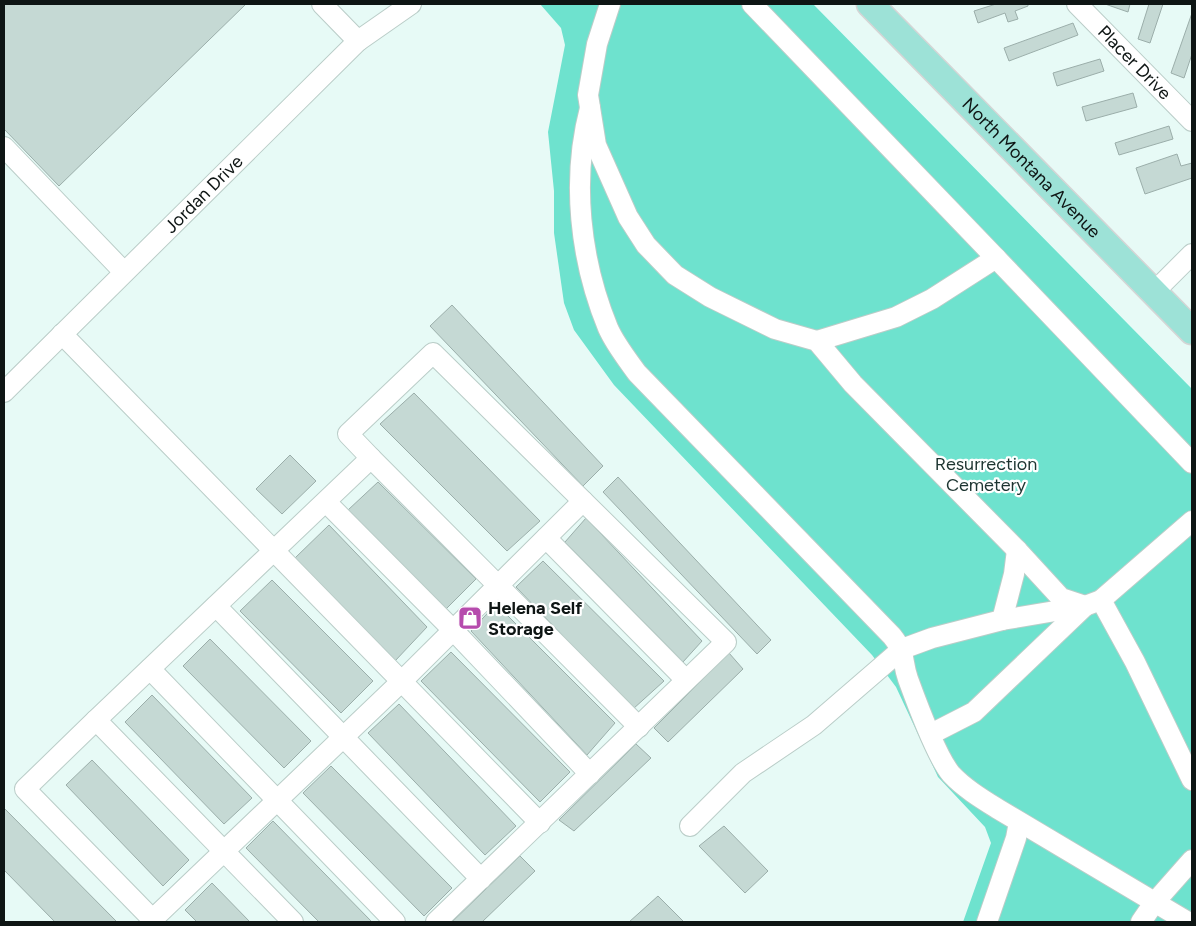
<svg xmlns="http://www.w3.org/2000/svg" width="1196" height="926" viewBox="0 0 1196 926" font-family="Figtree,sans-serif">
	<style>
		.green { fill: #6ee2ce }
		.building { fill: #c5d9d4; stroke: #9baeaa }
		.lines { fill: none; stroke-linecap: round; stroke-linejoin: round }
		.minor-casing { stroke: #bacdc8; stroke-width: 22 }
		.major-casing { stroke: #d4d5d5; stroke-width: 29 }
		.minor { stroke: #fff; stroke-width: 20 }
		.major { stroke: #9de2d7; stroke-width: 26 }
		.labels { text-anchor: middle; stroke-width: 4.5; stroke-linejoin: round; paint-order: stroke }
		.street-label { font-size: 18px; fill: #0e1514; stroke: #fff }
		.park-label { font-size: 18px; fill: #1d3531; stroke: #fff }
		.poi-label { font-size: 18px; font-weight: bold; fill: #0e1514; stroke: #fff; text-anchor: start }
	</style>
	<rect width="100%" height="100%" fill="#e7faf6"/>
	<path class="green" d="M540,4h273l379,385v533h-229l28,-79 -6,-16 -47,-50 -42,-90 -24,-32 -258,-270 -40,-55 -10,-27 -10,-70v-42l-6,-59 17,-87 -4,-17z"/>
	<g class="building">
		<path d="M4,4h242l-187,182 -55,-57z"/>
		<path d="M996,4h32v2l-13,5 3,8 -10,3 -3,-9 -27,10 -4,-12z"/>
		<path d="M1105,4h25l-2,8z"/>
		<path d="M1149,4h14l-13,39 -12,-4z"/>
		<path d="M1192,13v41l-8,24 -13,-5z"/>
		<path d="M1073,23l5,12 -69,26 -5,-13z"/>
		<path d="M1100,59l4,12 -47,15 -4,-13z"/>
		<path d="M1133,93l4,14 -51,14 -4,-14z"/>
		<path d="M1169,126l4,13 -54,16 -4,-12z"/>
		<path d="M1177,154l4,12 11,-3v15l-47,16 -9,-26z"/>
		<path d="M452,305l151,161 -20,20 -153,-160z"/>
		<path d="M414,393l126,128 -33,30 -127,-127z"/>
		<path d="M290,455l26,26 -34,33 -26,-25z"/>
		<path d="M618,477l153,163 -14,14 -154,-162z"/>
		<path d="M378,482l98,97 -30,30 -98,-99z"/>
		<path d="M586,518l116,123 -19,21 -118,-120z"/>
		<path d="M329,525l98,102 -32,34 -100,-103z"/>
		<path d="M543,561l121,120 -31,28 -117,-122z"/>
		<path d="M272,580l101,101 -32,32 -101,-102z"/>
		<path d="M496,604l119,119 -28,32 -116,-124z"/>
		<path d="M210,639l101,102 -27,27 -101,-102z"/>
		<path d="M451,652l119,120 -30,30 -119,-121z"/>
		<path d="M729,653l14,16 -75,73 -14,-14z"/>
		<path d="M152,695l100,103 -28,26 -99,-102z"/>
		<path d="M399,704l117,122 -31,29 -117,-122z"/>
		<path d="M636,744l15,14 -77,73 -15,-11z"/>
		<path d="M92,760l97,100 -26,26 -97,-101z"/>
		<path d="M331,766l121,122 -28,28 -121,-123z"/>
		<path d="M4,808l113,114h-62l-51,-52z"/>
		<path d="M273,821l99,101h-53l-73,-74z"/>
		<path d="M724,826l44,45 -23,22 -46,-47z"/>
		<path d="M520,856l15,15 -53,51h-30z"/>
		<path d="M212,883l38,39h-53l-12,-12z"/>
		<path d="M658,896l26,26h-55z"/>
	</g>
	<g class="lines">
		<g class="minor-casing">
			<g id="minor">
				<path d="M322,4l36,37"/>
				<path d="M610,4l-13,40 -9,51 8,50 32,72 18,28 29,30 35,22 65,32 42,12 36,43 164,166 44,48 24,8 -111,106 -43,22"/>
				<path d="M752,4l244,254"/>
				<path id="s1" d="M1077,4l115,117"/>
				<path d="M590,108c-19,72 -10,152 18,220 7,16 19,31 29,45l255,263c15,19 9,23 16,43 8,22 29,78 43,95 13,14 31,25 47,35l190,113"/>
				<path d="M4,147l120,125"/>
				<path d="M1154,292l38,-38"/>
				<path d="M62,334l478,489"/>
				<path d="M817,341l79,-24 36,-18 64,-41 196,205"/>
				<path id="s2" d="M4,392l354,-351 53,-37"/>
				<path d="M371,458l268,269"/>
				<path d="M326,502l127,128 137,144"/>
				<path d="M546,538l140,142"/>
				<path d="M1101,600l34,62 57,118"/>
				<path d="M216,606l265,273"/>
				<path d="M1002,620l12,-46 3,-24"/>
				<path d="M150,669l245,253"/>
				<path d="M96,720l-71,69 130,133"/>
				<path d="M690,826l53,-53 71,-48 88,-76 30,-11 70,-18 83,-14 16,-6 91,-79"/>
				<path d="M152,920l250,-239 181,-180"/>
				<path d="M293,922l-197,-202 275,-262 -23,-24 85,-81 293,289 -290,280"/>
				<path d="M987,922l29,-84 3,-16"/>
				<path d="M1141,922l13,-19 38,-43"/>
			</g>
		</g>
		<g class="major-casing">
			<g id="major">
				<path id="s3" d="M870,4l322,327"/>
			</g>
		</g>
		<use href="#minor" class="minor"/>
		<use href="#major" class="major"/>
	</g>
	<defs>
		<g id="shop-square" transform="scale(1.25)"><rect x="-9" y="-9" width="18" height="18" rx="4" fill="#b64bad" stroke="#fff"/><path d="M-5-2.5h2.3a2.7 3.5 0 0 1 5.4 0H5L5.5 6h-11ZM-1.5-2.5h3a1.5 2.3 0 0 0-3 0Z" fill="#fff"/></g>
	</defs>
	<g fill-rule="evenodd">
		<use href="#shop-square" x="470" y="618"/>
	</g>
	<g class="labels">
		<g class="street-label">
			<text dy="6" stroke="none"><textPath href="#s1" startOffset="82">Placer Drive</textPath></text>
			<text dy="6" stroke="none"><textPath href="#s3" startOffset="230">North Montana Avenue</textPath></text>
			<text dy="6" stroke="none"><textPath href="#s2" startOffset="281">Jordan Drive</textPath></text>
		</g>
		<g class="park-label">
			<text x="986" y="470">Resurrection<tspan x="986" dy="21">Cemetery</tspan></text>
		</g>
		<g class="poi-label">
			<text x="488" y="614">Helena Self<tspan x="488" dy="21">Storage</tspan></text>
		</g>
	</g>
	<rect width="1196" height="926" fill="none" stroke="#0e1514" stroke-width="10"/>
</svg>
